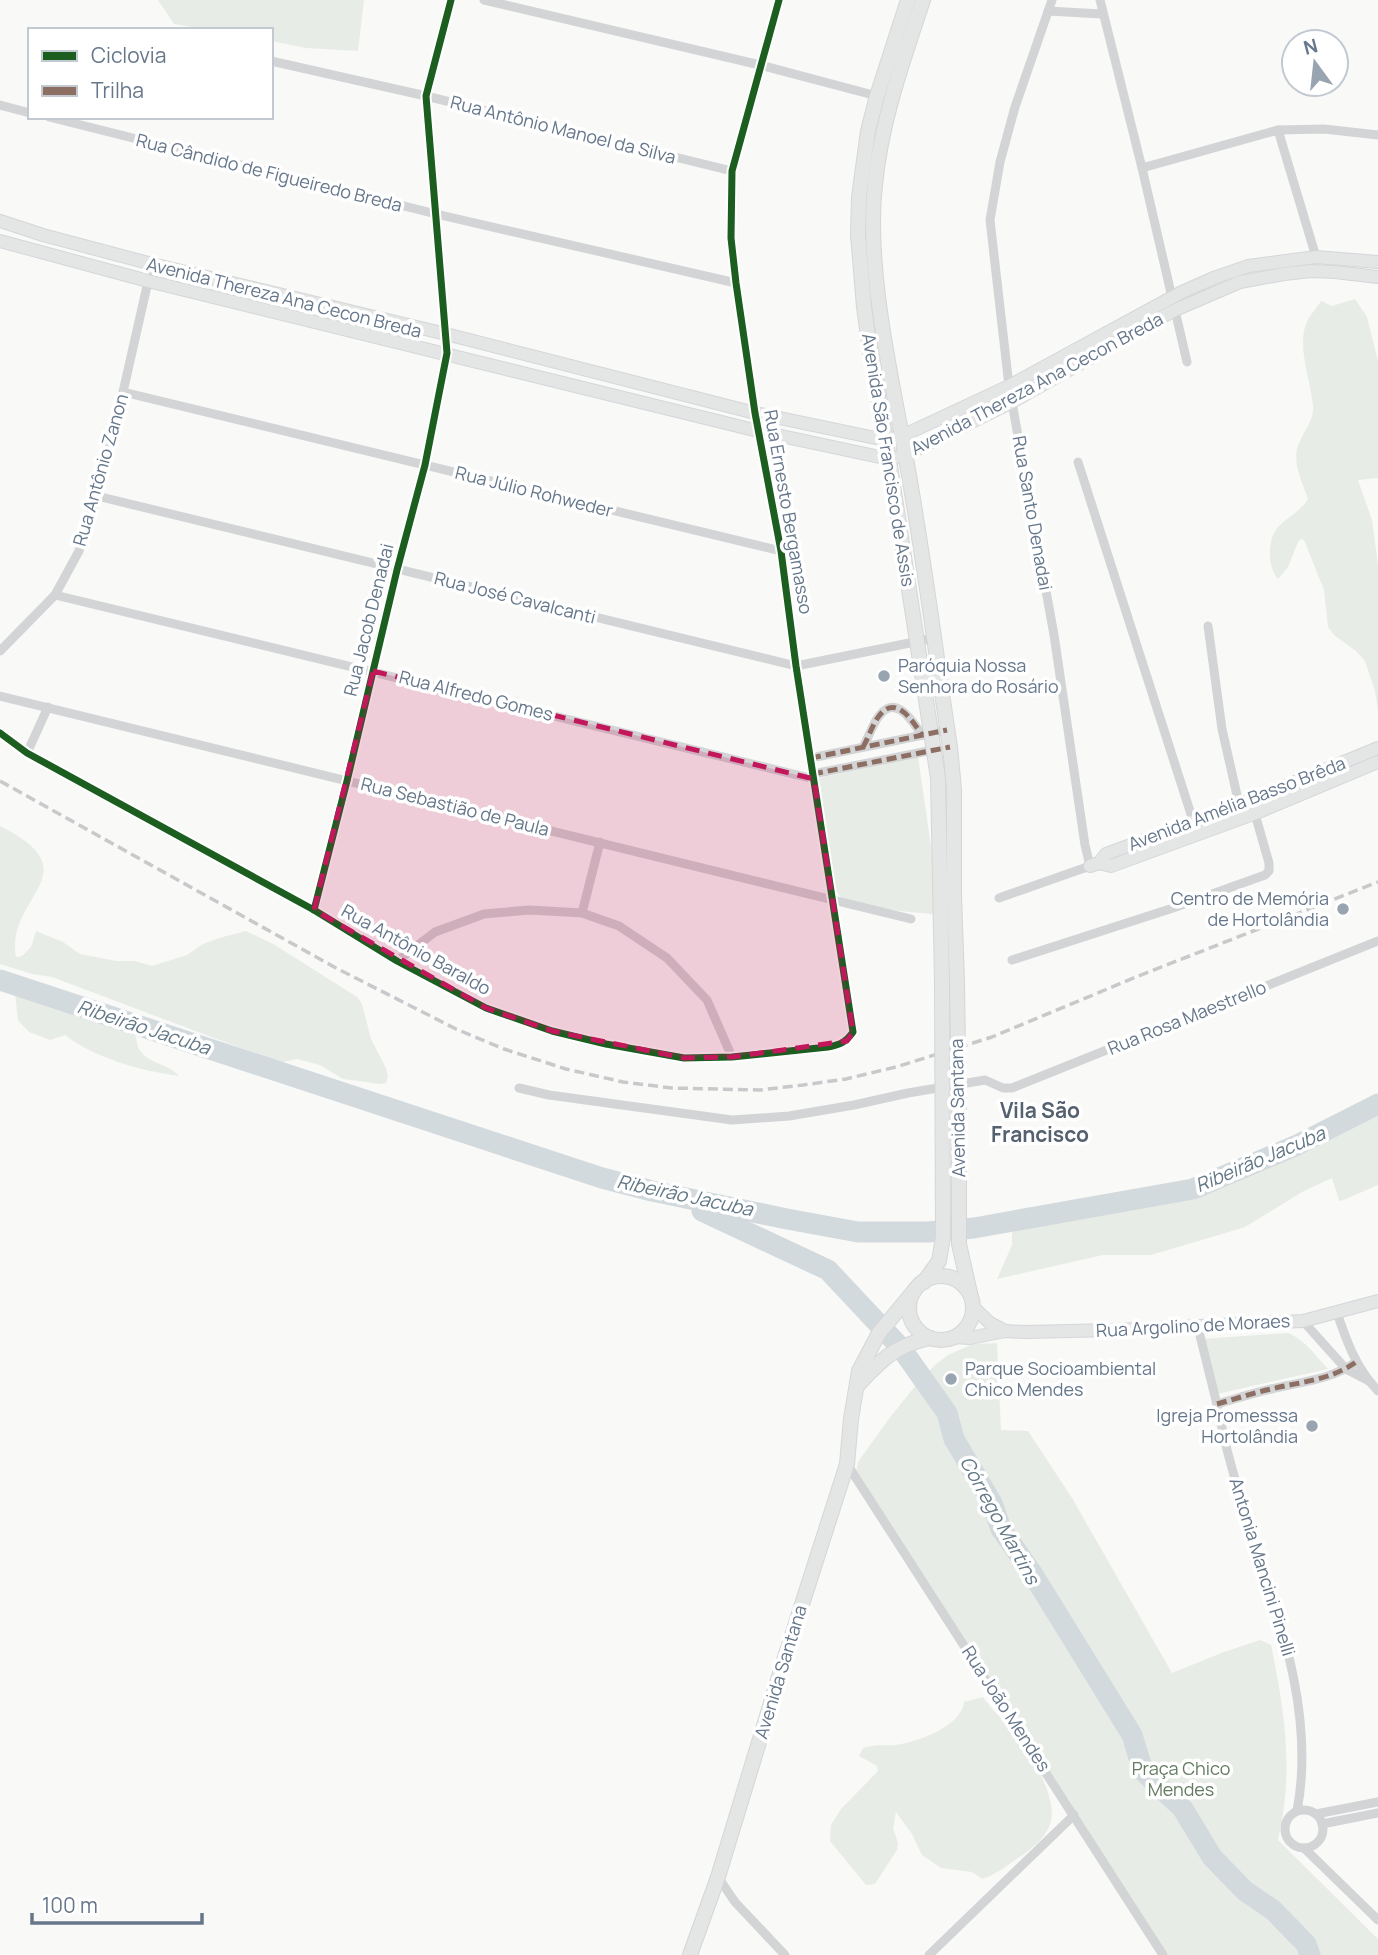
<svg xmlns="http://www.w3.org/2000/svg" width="1378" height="1955" viewBox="0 0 1378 1955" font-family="Manrope,sans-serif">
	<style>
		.green { fill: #e8ece6 }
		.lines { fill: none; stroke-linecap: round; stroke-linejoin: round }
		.river { stroke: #d3dade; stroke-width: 21 }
		.secondary-casing { stroke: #d4d6d8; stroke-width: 14 }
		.primary-casing { stroke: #d5d6d7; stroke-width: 16 }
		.street { stroke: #d3d4d5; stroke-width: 9 }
		.secondary { stroke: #e4e5e5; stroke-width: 12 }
		.primary { stroke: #e4e5e5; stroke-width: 14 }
		.rail { stroke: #c9c9cb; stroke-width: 3.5; stroke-dasharray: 10 5; stroke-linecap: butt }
		.primary-bridge-casing { stroke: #d5d6d7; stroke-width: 16; stroke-linecap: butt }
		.primary-bridge { stroke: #e4e5e5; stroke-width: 14 }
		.quiet { stroke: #8d6e63; stroke-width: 5; stroke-dasharray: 10 5; stroke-linecap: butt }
		.cycleway-casing { stroke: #fff; stroke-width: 11 }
		.cycleway { stroke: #1b5e20; stroke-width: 7 }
		.marked { fill: #c2185b; fill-opacity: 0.2; stroke: #c2185b; stroke-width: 5; stroke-dasharray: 14 9; stroke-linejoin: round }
		.poi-dot { fill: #99a4b1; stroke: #fff; stroke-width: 2.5 }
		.labels { text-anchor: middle; stroke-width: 7; stroke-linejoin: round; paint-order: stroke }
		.street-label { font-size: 18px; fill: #66778b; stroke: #fff }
		.poi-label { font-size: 18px; fill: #66778b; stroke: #fff; text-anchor: start }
		.park-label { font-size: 18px; fill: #647b62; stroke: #fff }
		.water-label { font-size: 19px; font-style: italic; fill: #637886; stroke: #fff }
		.quarter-label { font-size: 21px; font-weight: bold; fill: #55616f; stroke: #fff }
	</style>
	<rect width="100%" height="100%" fill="#f9f9f8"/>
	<g class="green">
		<path d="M158,0h206l-6,51 -52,-3 -35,-7v-11h-63l-34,-6z"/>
		<path d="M1355,299l12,18 11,44v117l-20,2 14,40 6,45v146l-3,-20 -10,-30 -9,-10 -22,-16 -6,-8 -4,-37 -20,-50 -3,-1 -3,3 -10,25 -10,12c-11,-12 -11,-42 1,-53 10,-10 22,-15 29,-27 -6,-18 -18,-39 -8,-58 5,-12 14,-21 13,-35 -2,-25 -16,-58 -7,-82 3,-8 10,-15 15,-23l11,5z"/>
		<path d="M918,757l23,158c-24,-3 -77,-5 -98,-16 -6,-4 -8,-12 -9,-19l-15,-102z"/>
		<path d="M0,826c94,47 5,70 16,131l6,-1 9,-9 5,-16 27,11 17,12 36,7h19l17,5 35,-11 16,-11 16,-6 27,-7 29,14 82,52 5,7 9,35 15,29 2,9 -2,6 -5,1 -38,-5 -23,-14 -23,-6 -27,6 -2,-5 -9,-5 -207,-78 -20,-3 -32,-10z"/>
		<path d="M0,985l25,6 69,27 17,3 25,16c2,28 29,23 43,39 -38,-5 -84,-18 -114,-41l-15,5 -21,-8 -11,-12 -3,-26 -10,-5 -5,1z"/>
		<path d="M1378,1110v75l-37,16 -2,-1 -7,-22 -30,14 -57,35 -33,10 -61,18h-48l-106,24 15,-34v-17l187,-35 32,-10 42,-19z"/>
		<path d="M1288,1333c17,7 28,23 40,36l-111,25 -15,-55z"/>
		<path d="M997,1343l4,87 27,1 44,67 100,175 52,-21 36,-12 11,5c14,68 23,126 7,195l100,99v16h-211l-139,-218 -172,-264 2,-11 30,-42 28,-35 19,-20 13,-10 25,-11z"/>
		<path d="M983,1697c9,13 21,24 32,36 15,18 42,64 36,88 -3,14 -17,26 -27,33 -14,9 -26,20 -42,25l-10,-7 -31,-4 -19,-13 -10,-21 -16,-22 -3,16 5,15 -1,7 -22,34 -9,1 -36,-44 1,-16 10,-16 37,-38 -1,-5 -18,-10 4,-8c13,-4 20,-2 33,-3 21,-3 66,-19 68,-43z"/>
	</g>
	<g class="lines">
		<g class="river">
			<path d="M0,980l602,198 50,13 135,28 71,13h70l46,-4 219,-39 102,-43 83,-42"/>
			<path d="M702,1211l126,59 73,78 46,65 7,26 38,64 9,26 31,44 100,162 11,36 40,38 29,48 33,34 28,19 33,34 4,11"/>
		</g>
		<g class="secondary-casing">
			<g id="secondary">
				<path d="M0,221l43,14 109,29 294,70 309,79 130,27 17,-4 107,-50 173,-94 34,-15 32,-11 68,-9 62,5"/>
				<path d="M0,241l148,40 610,150 131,28 16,-4 107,-53 163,-92 65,-28 44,-8 27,-3 24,1 43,5"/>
				<path d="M1099,863l7,-9 145,-54 127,-52"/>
				<path d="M1090,866l9,-3 12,3 145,-53 122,-51"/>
				<path d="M973,1307l17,16 15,8"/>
				<path d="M955,1337l15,1 35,-7 20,1 90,-2 188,-9 75,-20"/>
			</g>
		</g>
		<g class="primary-casing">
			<g id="primary">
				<path d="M908,0l-31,96 -9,35 -9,66 -1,38 6,72 6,44 19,108 49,319 4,205"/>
				<path d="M923,0c-20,61 -42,121 -48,185 -9,82 15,186 30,268 18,97 30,196 45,294l4,42v107l3,85"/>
				<path d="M959,1126v118l11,49"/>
				<circle cx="941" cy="1308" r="32"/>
				<path d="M924,1282l15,-21 4,-24"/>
				<path d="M857,1386c23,-25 38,-41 73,-48"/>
				<path d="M690,1955l28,-78 62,-204 67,-209 4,-45 8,-48 20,-38 35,-42"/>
			</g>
		</g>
		<g class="street">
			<path d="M484,0l276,65 117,31"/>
			<path d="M1100,0l42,168 45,194"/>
			<path d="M1048,11l54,3"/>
			<path d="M271,61l155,35 306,75"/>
			<path d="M0,105l30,8"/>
			<path d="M49,117l387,97 300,69"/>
			<path d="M1278,130l38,127"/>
			<path d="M1142,168l136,-38 46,-1 54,6"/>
			<path d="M123,392l658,159"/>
			<path d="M1078,462l119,371"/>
			<path d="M97,496l699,170 138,-28"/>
			<path d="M55,595l759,184"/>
			<path d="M1208,626l14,103 17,75"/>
			<path d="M0,651l55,-56 24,-44 18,-55 26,-104 29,-128"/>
			<path d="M0,696l911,223"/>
			<path d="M0,733l27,20 287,157 83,51 89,47 66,23 54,13 78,14 48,-1 96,-10c12,-2 18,-5 25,-15l-57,-366 -15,-115 -26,-138 -19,-130 -5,-45 1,-67 47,-171"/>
			<path d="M863,747c6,-10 9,-22 16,-31 17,-23 34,6 43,19"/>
			<path d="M27,753l21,-46"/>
			<path d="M811,758l136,-28"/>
			<path d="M813,774l125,-25"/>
			<path d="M999,898l91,-32 -5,-21 -31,-210 -45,-249 -19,-166 10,-58 15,-55 37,-107"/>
			<path d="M314,910l33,-129 50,-211 28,-105 22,-112 -21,-257 25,-96"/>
			<path d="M582,913l18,-71"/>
			<path d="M1012,960l161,-52 92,-33 4,-4v-8l-18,-63"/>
			<path d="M397,961l38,-29 49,-18 45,-4 53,3 37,13 48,32 40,42 25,57"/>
			<path d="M519,1088l30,7 183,25 57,-4 65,-11 54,-12 77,-13 18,8h9l366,-147"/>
			<path d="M1337,1313c10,29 19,55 41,78"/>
			<path d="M1303,1321l43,48 23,12"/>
			<path d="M1198,1327c6,26 13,52 19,78 4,17 7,35 12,52 29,114 91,234 68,354"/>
			<path d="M1217,1404c18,-5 36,-11 54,-15 29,-7 60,-9 85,-27"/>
			<path d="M847,1464l316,491"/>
			<circle cx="1304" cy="1829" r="19"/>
			<path d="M1316,1814l62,-12"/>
			<path d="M1322,1824l56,-11"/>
			<path d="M1304,1848l74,72"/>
			<path d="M718,1877l17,25 50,53"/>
			<path d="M929,1955l145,-140"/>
		</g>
		<use href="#secondary" class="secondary"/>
		<use href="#primary" class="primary"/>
		<path class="rail" d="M0,781l336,187 120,61 48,20 62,20 57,13 49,6 88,2 43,-5 43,-6 50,-12 96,-30 144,-60 242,-95"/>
		<g class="primary-bridge-casing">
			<g id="primary-bridge">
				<path d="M957,981l2,145"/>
				<path d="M942,983l1,254"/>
			</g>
		</g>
		<use href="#primary-bridge" class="primary-bridge"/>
		<g class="quiet">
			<path d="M863,747c6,-10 9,-22 16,-31 17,-23 34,6 43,19"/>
			<path d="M811,758l136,-28"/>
			<path d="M813,774l137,-27"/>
			<path d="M1217,1404c18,-5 36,-11 54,-15 29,-7 60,-9 85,-27"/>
		</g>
		<g class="cycleway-casing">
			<g id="cycleway">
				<path d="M0,733l27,20 287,157 83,51 89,47 66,23 54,13 78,14 48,-1 96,-10c12,-2 18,-5 25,-15l-57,-366 -15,-115 -26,-138 -19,-130 -5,-45 1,-67 47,-171"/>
				<path d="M314,910l33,-129 50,-211 28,-105 22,-112 -21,-257 25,-96"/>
			</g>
		</g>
		<use href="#cycleway" class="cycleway"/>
	</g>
	<path class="marked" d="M373,671l441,108 39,253 -6,9 -115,16 -48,1 -132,-27 -66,-23 -172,-98z"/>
	<g class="poi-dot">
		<circle cx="884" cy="676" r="7"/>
		<circle cx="1343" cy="909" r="7"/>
		<circle cx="951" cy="1379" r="7"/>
		<circle cx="1312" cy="1426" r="7"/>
	</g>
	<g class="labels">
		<g class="street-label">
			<text transform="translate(563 130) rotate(14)" y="6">Rua Antônio Manoel da Silva</text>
			<text transform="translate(269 173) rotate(14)" y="6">Rua Cândido de Figueiredo Breda</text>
			<text transform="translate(284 298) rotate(14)" y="6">Avenida Thereza Ana Cecon Breda</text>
			<text transform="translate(1037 384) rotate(-28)" y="6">Avenida Thereza Ana Cecon Breda</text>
			<text transform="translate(888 460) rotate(81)" y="6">Avenida São Francisco de Assis</text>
			<text transform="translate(101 470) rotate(-74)" y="6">Rua Antônio Zanon</text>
			<text transform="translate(534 492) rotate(14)" y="6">Rua Júlio Rohweder</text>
			<text transform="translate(788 512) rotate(80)" y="6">Rua Ernesto Bergamasso</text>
			<text transform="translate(1032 513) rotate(80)" y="6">Rua Santo Denadai</text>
			<text transform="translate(515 598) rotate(14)" y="6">Rua José Cavalcanti</text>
			<text transform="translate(369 620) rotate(-76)" y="6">Rua Jacob Denadai</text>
			<text transform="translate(476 696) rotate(14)" y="6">Rua Alfredo Gomes</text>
			<text transform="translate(1237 804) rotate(-21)" y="6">Avenida Amélia Basso Brêda</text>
			<text transform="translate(455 807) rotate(14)" y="6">Rua Sebastião de Paula</text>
			<text transform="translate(416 950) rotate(29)" y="6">Rua Antônio Baraldo</text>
			<text transform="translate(1187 1018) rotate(-22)" y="6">Rua Rosa Maestrello</text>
			<text transform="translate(958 1108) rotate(-91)" y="6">Avenida Santana</text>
			<text transform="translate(1193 1326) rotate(-3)" y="6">Rua Argolino de Moraes</text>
			<text transform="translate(1262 1567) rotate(73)" y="6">Antonia Mancini Pinelli</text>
			<text transform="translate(781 1672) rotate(-73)" y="6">Avenida Santana</text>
			<text transform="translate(1006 1709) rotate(57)" y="6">Rua João Mendes</text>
		</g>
		<g class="poi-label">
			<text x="898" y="672">Paróquia Nossa<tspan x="898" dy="21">Senhora do Rosário</tspan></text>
			<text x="1329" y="905" text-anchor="end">Centro de Memória<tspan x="1329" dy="21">de Hortolândia</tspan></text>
			<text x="965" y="1375">Parque Socioambiental<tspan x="965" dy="21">Chico Mendes</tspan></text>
			<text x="1298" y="1422" text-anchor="end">Igreja Promesssa<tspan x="1298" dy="21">Hortolândia</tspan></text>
		</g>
		<g class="park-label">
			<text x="1181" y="1775">Praça Chico<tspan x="1181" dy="21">Mendes</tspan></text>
		</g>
		<g class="water-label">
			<text transform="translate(144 1027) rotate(18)" y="7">Ribeirão Jacuba</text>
			<text transform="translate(1260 1159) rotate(-23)" y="7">Ribeirão Jacuba</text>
			<text transform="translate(685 1195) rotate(12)" y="7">Ribeirão Jacuba</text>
			<text transform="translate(1000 1520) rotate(61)" y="7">Córrego Martins</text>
		</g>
		<g class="quarter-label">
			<text x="1040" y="1118">Vila São<tspan x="1040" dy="24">Francisco</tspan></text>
		</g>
	</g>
	<rect x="28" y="28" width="245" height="91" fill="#ffffff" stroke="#c2c9d1" stroke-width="2"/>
	<rect x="42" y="51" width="35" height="10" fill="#1b5e20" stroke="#c2c9d1" stroke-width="2"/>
	<text x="91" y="63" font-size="21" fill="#66778b">Ciclovia</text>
	<rect x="42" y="86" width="35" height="10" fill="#8d6e63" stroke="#c2c9d1" stroke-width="2"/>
	<text x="91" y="98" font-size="21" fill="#66778b">Trilha</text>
	<g transform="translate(1315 63) rotate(345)"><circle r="33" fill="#ffffff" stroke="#c2c9d1" stroke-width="2"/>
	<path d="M0-5L12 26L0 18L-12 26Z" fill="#99a4b1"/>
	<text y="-10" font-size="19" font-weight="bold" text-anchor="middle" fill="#66778b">N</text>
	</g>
	<path d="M32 1913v10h170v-10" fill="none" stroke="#66778b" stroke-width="3.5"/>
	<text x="42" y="1913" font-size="21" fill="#66778b" stroke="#ffffff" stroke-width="5" paint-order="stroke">100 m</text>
</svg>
